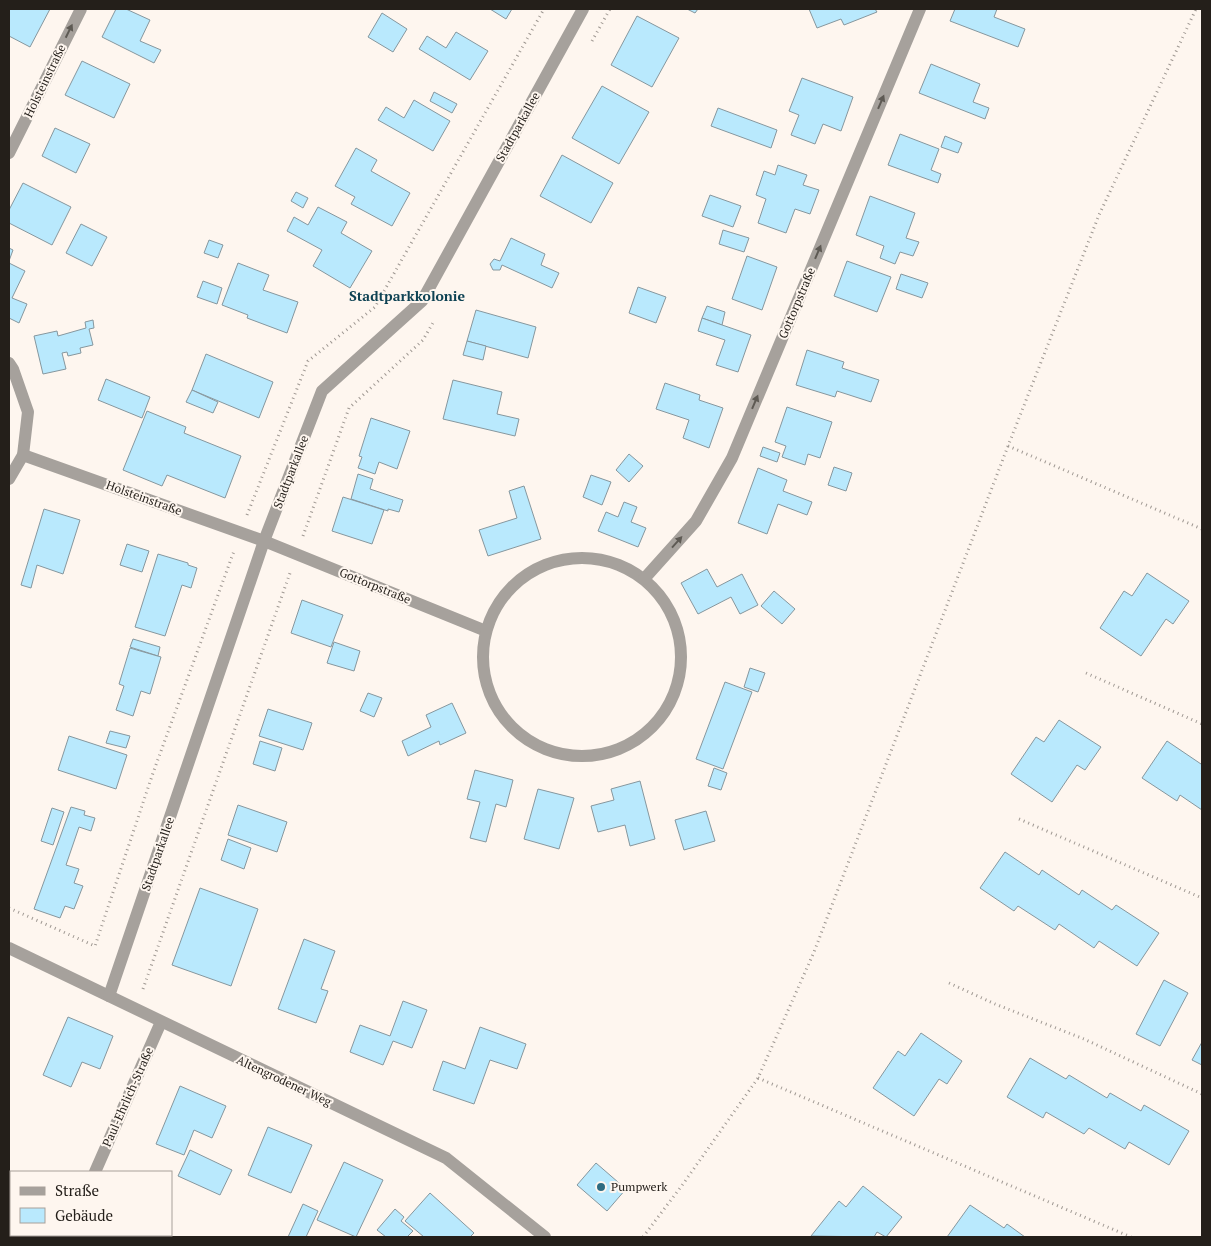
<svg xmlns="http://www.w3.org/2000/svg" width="1211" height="1246" viewBox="0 0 1211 1246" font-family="'PT Serif',serif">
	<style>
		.building { fill: #b9e9fd; stroke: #86979e }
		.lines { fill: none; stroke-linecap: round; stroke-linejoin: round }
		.path { stroke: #9f9892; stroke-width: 3; stroke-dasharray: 1 4; stroke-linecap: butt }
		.street { stroke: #a6a19c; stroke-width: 12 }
		.oneway { fill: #5e5a54 }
		.poi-dot { fill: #2d6b81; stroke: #fef6ef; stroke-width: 2 }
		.labels { text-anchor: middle; stroke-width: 4; stroke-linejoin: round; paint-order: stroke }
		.street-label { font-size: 12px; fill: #241f1a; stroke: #fef6ef }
		.poi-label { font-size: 12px; fill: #241f1a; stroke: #fef6ef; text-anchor: start }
		.neighbourhood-label { font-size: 14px; font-weight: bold; fill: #0e4253; stroke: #fef6ef }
	</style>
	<rect width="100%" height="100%" fill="#fef6ef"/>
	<g class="building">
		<path d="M9,9h41l-20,38 -21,-11z"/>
		<path d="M116,9h10l24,11 -10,21 21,9 -7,13 -52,-26z"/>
		<path d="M490,9h22l-6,10z"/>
		<path d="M687,9h11l-3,4z"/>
		<path d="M809,9h66l2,3 -33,13 -3,-6 -24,9z"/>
		<path d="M955,9h42l-3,8 31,12 -7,18 -68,-26z"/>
		<path d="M382,13l25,16 -14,23 -25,-15z"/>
		<path d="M637,16l42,22 -27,49 -41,-22z"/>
		<path d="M456,32l32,19 -18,29 -51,-31 8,-13 19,12z"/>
		<path d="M82,61l48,23 -16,34 -49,-23z"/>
		<path d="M931,64l49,20 -7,18 16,6 -4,11 -66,-26z"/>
		<path d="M802,78l51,19 -12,34 -18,-7 -8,20 -24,-9 8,-20 -10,-4z"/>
		<path d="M602,86l47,26 -30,52 -47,-26z"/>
		<path d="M434,92l23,12 -5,9 -22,-12z"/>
		<path d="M414,100l36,21 -17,30 -55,-31 8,-13 18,11z"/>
		<path d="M718,108l59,22 -6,18 -60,-22z"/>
		<path d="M55,128l35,16 -14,29 -34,-17z"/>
		<path d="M900,134l39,15 -8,21 10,4 -3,9 -50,-18z"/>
		<path d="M945,136l17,7 -4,10 -17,-6z"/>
		<path d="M356,148l21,12 -6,11 39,22 -18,33 -41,-22 4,-7 -20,-11z"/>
		<path d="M562,155l51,28 -22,40 -51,-27z"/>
		<path d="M778,165l29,10 -4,10 16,5 -9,24 -15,-5 -9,24 -28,-10 8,-24 -10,-4 8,-24 11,4z"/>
		<path d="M23,183l48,24 -19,38 -43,-22v-13z"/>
		<path d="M296,192l12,6 -5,10 -12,-7z"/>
		<path d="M710,195l31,11 -8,21 -31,-11z"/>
		<path d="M870,196l45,17 -9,25 13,4 -6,14 -13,-4 -5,12 -15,-6 4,-12 -28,-11z"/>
		<path d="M318,207l29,15 -6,11 31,18 -22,37 -37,-22 9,-16 -35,-19 7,-14 14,8z"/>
		<path d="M81,224l26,13 -15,29 -26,-13z"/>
		<path d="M723,230l26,8 -5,14 -25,-8z"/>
		<path d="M511,238l34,16 -4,11 18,8 -7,15 -50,-23 -2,5h-7l-3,-6 4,-5 6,2z"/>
		<path d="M209,240l14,5 -5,13 -14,-5z"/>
		<path d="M9,248l4,2 -4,11z"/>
		<path d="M747,256l30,11 -15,43 -30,-11z"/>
		<path d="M847,261l44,16 -14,35 -43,-16z"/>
		<path d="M9,263l16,8 -13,27 15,6 -8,19 -10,-5z"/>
		<path d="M238,263l31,12 -6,15 35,12 -11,31 -40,-15 1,-3 -26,-10z"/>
		<path d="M901,274l27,9 -6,15 -26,-9z"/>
		<path d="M203,281l19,7 -5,16 -20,-7z"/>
		<path d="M638,287l28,10 -10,26 -27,-10z"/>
		<path d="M707,306l18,6 -3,13 -20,-7z"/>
		<path d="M476,310l60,17 -8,31 -61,-17z"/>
		<path d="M702,318l49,17 -13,37 -22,-7 9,-25 -27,-9z"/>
		<path d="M93,320l1,8 -5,1 4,16 -13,3 1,5 -13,3 -1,-4 -5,1 4,16 -23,5 -9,-38 23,-5 1,5 28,-8 -1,-6z"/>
		<path d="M467,341l19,5 -3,14 -20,-5z"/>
		<path d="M807,350l37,12 -2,6 37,12 -8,22 -34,-11 -2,6 -39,-12z"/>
		<path d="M206,354l67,28 -14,36 -67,-28z"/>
		<path d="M106,379l44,18 -8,21 -44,-18z"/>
		<path d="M453,380l49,12 -5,22 22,5 -4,17 -72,-17z"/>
		<path d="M665,383l35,12 -1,5 24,8 -14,40 -26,-10 6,-18 -33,-11z"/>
		<path d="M192,390l26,12 -5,11 -27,-11z"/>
		<path d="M787,407l45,15 -12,36 -12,-4 -3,11 -23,-8 4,-11 -11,-4z"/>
		<path d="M147,411l39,16 -2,6 57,23 -16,42 -58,-23 -5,11 -39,-16z"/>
		<path d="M371,418l39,13 -13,38 -18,-7 -4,12 -17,-6 4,-11 -3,-1z"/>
		<path d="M763,447l17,6 -3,9 -17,-6z"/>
		<path d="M629,454l14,12 -14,16 -13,-12z"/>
		<path d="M834,467l18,6 -6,18 -18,-6z"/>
		<path d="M758,468l29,12 -4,11 29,11 -5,13 -29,-11 -11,30 -29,-11z"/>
		<path d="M358,474l15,5 -3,10 33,11 -4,12 -11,-3v2l-37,-12z"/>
		<path d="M591,475l20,7 -9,23 -19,-8z"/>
		<path d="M524,486l17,53 -53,17 -9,-26 38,-12 -8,-27z"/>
		<path d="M343,497l41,13 -12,34 -40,-13z"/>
		<path d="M624,502l13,5 -6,15 15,6 -8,19 -40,-16 8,-19 12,5z"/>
		<path d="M44,509l36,11 -17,54 -26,-9 -6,23 -10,-3z"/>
		<path d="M127,544l22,7 -7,21 -22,-7z"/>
		<path d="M158,554l30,9v2l9,3 -6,20 -9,-3 -17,51 -30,-9z"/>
		<path d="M707,569l10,18 25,-13 16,31 -18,9 -9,-17 -33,17 -17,-31z"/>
		<path d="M1147,573l42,28 -16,23 -7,-5 -25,37 -41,-28 24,-37 8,5z"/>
		<path d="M774,591l21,18 -13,15 -21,-18z"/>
		<path d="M302,600l41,15 -12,32 -40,-14z"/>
		<path d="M133,639l27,8 -2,9 -28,-9z"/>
		<path d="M334,642l26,9 -6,20 -27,-8z"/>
		<path d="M130,648l31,9 -11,37 -9,-3 -8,25 -17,-6 8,-24 -5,-2z"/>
		<path d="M750,668l15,5 -7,19 -14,-5z"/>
		<path d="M725,682l27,10 -29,77 -27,-10z"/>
		<path d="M368,693l14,5 -8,19 -14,-6z"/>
		<path d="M452,703l14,30 -26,12 -1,-4 -31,15 -6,-15 29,-14 -5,-12z"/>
		<path d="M268,709l44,14 -9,27 -44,-14z"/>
		<path d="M1059,720l42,27 -16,23 -8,-5 -25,37 -41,-28 25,-37 8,5z"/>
		<path d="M110,731l20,5 -4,12 -20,-5z"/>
		<path d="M69,736l58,19 -11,34 -58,-19z"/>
		<path d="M260,741l22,7 -7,23 -22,-7z"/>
		<path d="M1167,741l34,23 1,-1v47l-22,-15 -3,6 -35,-23z"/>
		<path d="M714,768l13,5 -6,17 -13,-4z"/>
		<path d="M475,770l38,10 -7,27 -10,-3 -10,38 -16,-4 10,-36 -13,-3z"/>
		<path d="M640,781l15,58 -25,7 -5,-21 -27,7 -7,-26 23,-6 -3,-11z"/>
		<path d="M538,789l36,9 -15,51 -35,-10z"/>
		<path d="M238,805l49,17 -10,30 -49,-17z"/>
		<path d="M71,807l14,4 -1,4 11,3 -4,13 -12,-4 -13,38 13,4 -5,14 9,3 -9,23 -9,-3 -5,12 -26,-9z"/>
		<path d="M52,808l12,4 -11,33 -12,-4z"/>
		<path d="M706,811l9,30 -31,9 -9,-30z"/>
		<path d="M228,839l23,9 -7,21 -23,-9z"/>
		<path d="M1005,852l34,23 3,-5 37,25 3,-5 30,20 4,-5 43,28 -22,33 -38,-25 -5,7 -35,-24 -4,6 -37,-24 -4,5 -34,-23z"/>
		<path d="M200,888l58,21 -27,77 -59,-21z"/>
		<path d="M304,939l31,12 -14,38 7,2 -12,32 -38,-14z"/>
		<path d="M1164,980l24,13 -28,53 -24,-12z"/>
		<path d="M403,1001l24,9 -15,38 -19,-7 -10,24 -33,-13 10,-27 30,11z"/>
		<path d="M68,1017l45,19 -13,33 -18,-7 -11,25 -28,-12z"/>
		<path d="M480,1027l46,17 -9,25 -27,-9 -16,44 -41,-14 10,-29 22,8z"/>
		<path d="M921,1033l41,28 -15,23 -8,-5 -25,37 -41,-28 25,-37 7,5z"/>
		<path d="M1202,1042v23l-10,-5z"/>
		<path d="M1030,1058l36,21 3,-4 38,23 3,-5 31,18 3,-6 45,26 -20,34 -40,-23 -4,7 -36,-21 -5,6 -38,-22 -3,6 -36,-21z"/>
		<path d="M180,1086l46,20 -14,32 -18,-8 -10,25 -28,-11z"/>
		<path d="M268,1127l44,18 -21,48 -43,-18z"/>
		<path d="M190,1150l42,20 -12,25 -42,-19z"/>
		<path d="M344,1162l39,18 -27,57 -39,-17z"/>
		<path d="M596,1163l30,26 -19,22 -30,-26z"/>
		<path d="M863,1186l39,31 -16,20 -9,-5 -3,5 -63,-1 28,-35 7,6z"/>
		<path d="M430,1193l44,40 -4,4h-46l-19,-16z"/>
		<path d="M303,1204l15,7 -12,26h-18z"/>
		<path d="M970,1205l34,23 3,-4 18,13h-78z"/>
		<path d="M395,1209l9,8 -3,4 12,10 -6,6h-21l-9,-7z"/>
	</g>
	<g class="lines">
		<g class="path">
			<path d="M592,41l18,-32"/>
			<path d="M1008,446l194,83"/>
			<path d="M247,515l61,-154 67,-54 169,-298"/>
			<path d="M303,536l46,-128 74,-68 11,-19"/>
			<path d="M1086,673l116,51"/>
			<path d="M1019,819l183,79"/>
			<path d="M9,908l86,38 58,-173 81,-222"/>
			<path d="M949,983l46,21 89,35 118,55"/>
			<path d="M143,989l147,-416"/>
			<path d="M758,1078l373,159"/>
			<path d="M106,1235l7,2"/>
			<path d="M643,1237l40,-53 75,-106 56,-126 194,-506 91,-231 97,-206"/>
		</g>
		<g class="street">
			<path d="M9,153l72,-144"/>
			<path d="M9,363l4,6 15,43 -5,43 -14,24"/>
			<path d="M23,455l241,86 222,90"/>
			<circle cx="582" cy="657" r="99"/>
			<path d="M644,579l52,-58 36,-63 188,-449"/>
			<path d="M9,948l437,210 99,79"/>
			<path d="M109,996l155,-455 58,-150 100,-90 161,-292"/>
			<path d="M95,1172l66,-150"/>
			<path d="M67,1237l1,-2"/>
		</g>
	</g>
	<defs><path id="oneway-solid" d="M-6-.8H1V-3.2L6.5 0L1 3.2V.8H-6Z" transform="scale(1.25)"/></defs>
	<g class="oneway">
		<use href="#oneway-solid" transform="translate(69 31) rotate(-64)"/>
		<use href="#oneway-solid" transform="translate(881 102) rotate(-67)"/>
		<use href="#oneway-solid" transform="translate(818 252) rotate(-67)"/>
		<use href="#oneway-solid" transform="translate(755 402) rotate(-67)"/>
		<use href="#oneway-solid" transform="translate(677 542) rotate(-48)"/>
	</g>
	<circle class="poi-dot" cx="601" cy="1187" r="5"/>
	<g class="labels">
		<g class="street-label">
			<text transform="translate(45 81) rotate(-64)" y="4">Holsteinstraße</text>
			<text transform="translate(518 127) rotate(-61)" y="4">Stadtparkallee</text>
			<text transform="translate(797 303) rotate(-67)" y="4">Gottorpstraße</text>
			<text transform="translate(291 472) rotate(-69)" y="4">Stadtparkallee</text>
			<text transform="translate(144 498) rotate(20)" y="4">Holsteinstraße</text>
			<text transform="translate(375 586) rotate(22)" y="4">Gottorpstraße</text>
			<text transform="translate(158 854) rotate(-71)" y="4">Stadtparkallee</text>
			<text transform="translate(284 1081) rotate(25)" y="4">Altengrodener Weg</text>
			<text transform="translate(128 1097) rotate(-66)" y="4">Paul-Ehrlich-Straße</text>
		</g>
		<g class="poi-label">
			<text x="611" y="1191">Pumpwerk</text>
		</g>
		<g class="neighbourhood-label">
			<text x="407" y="301">Stadtparkkolonie</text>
		</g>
	</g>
	<rect width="1211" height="1246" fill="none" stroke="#241f1a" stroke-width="20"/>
	<rect x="10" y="1171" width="162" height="65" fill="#fef6ef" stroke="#a7a09a"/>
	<rect x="20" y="1187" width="25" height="8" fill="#a6a19c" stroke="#a7a09a"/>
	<text x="55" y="1196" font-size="15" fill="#241f1a">Straße</text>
	<rect x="20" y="1208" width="25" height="15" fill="#b9e9fd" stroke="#a7a09a"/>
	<text x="55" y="1221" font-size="15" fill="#241f1a">Gebäude</text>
</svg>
